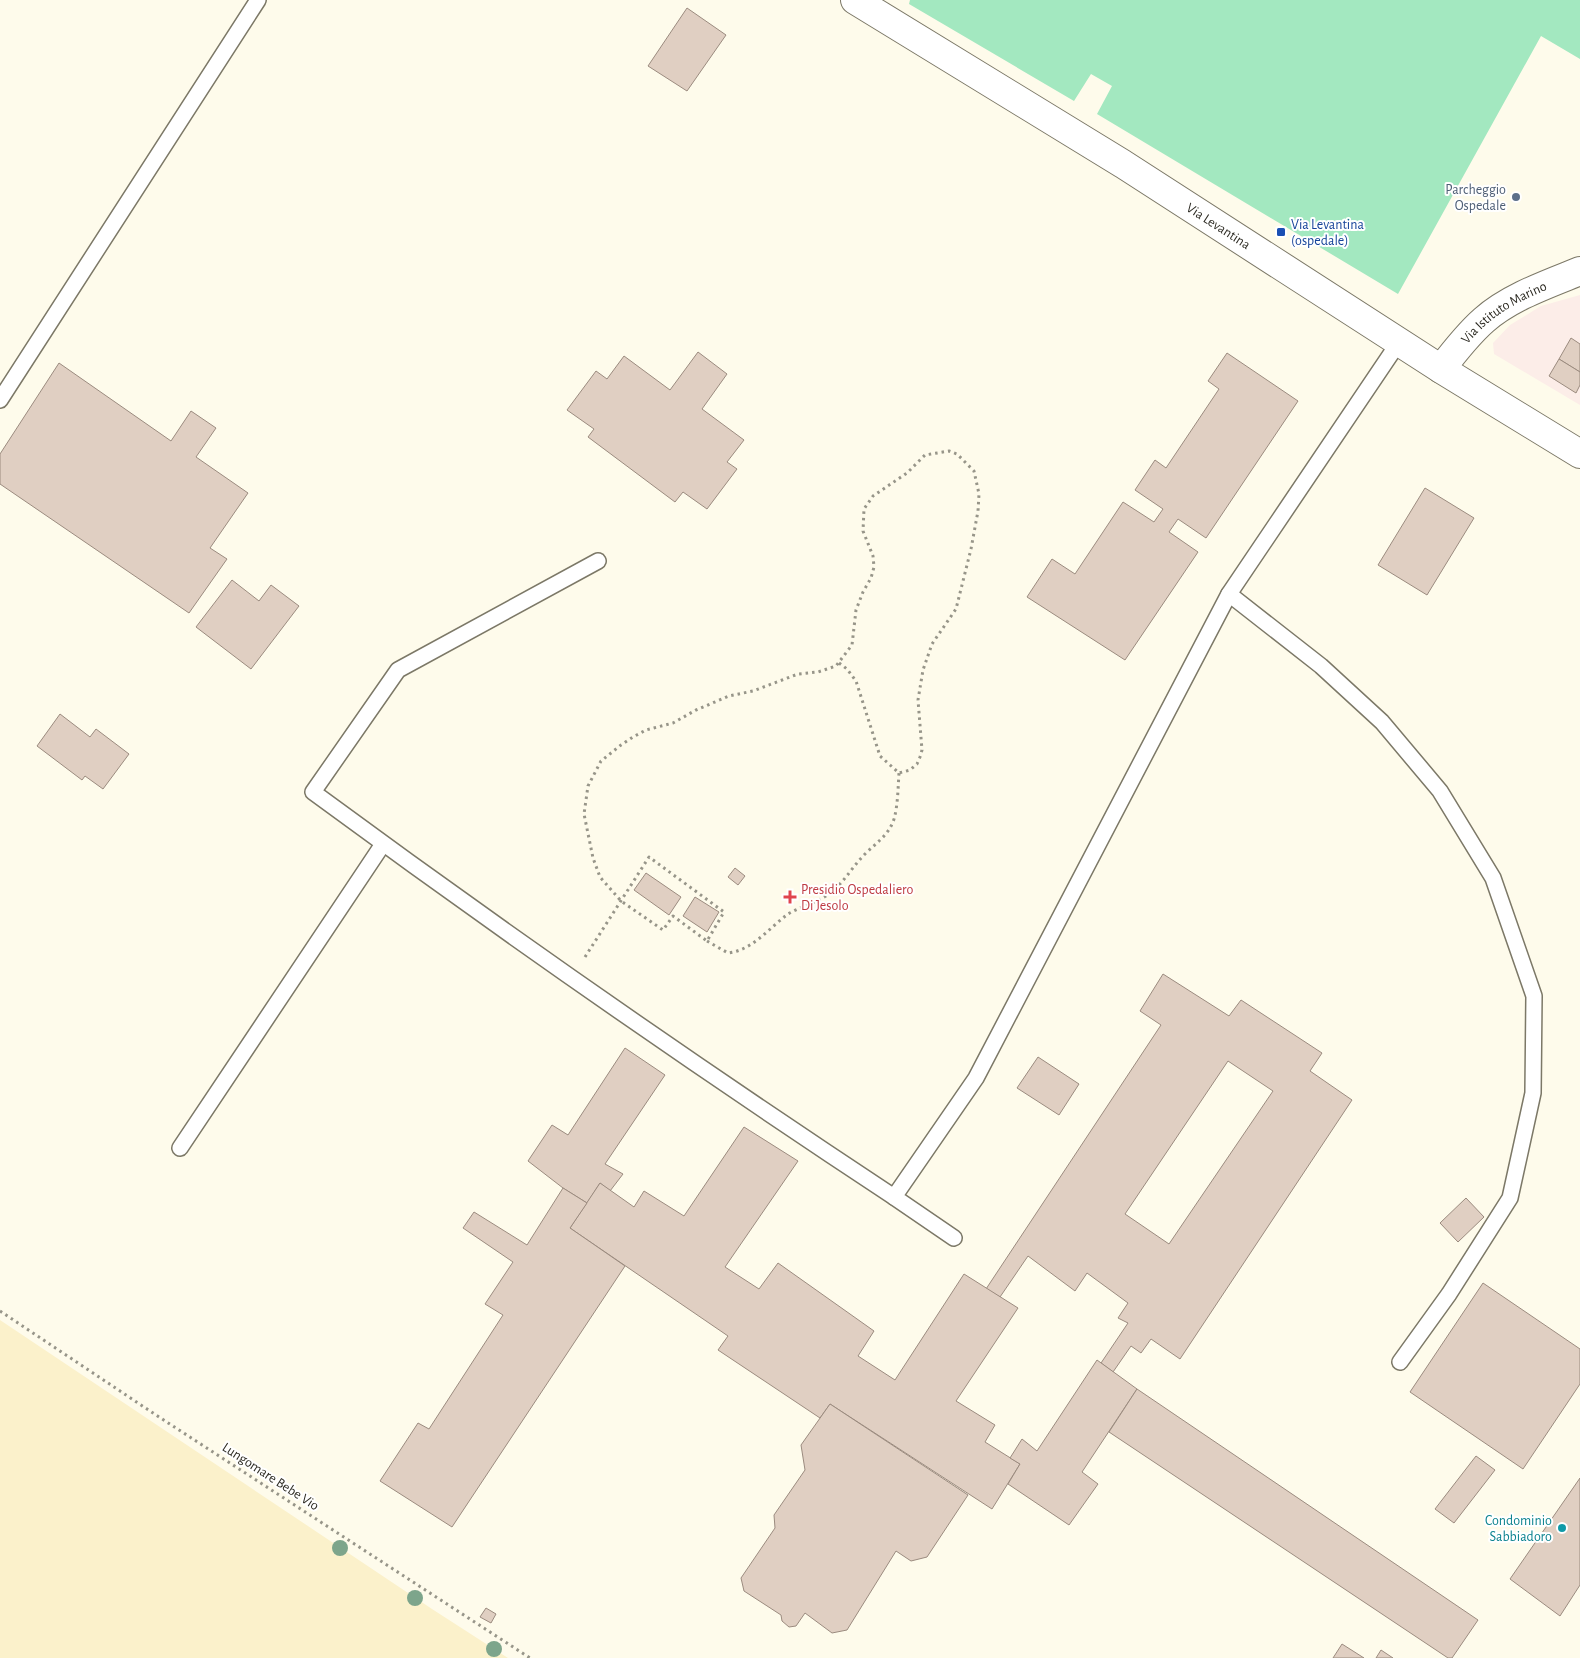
<svg xmlns="http://www.w3.org/2000/svg" width="1580" height="1658" viewBox="0 0 1580 1658" font-family="'Alegreya Sans',sans-serif">
	<style>
		.commercial { fill: #fcede8 }
		.green { fill: #a3e8c0 }
		.sand { fill: #fbf1cb }
		.building { fill: #e0cfc2; stroke: #9b8b7f; fill-rule: evenodd }
		.lines { fill: none; stroke-linecap: round; stroke-linejoin: round }
		.lane-casing { stroke: #7c7867; stroke-width: 18 }
		.street-casing { stroke: #7c7867; stroke-width: 30 }
		.secondary-casing { stroke: #7c7867; stroke-width: 30 }
		.path { stroke: #979589; stroke-width: 3; stroke-dasharray: 2.5 4; stroke-linecap: butt }
		.lane { stroke: #fff; stroke-width: 15 }
		.street { stroke: #fff; stroke-width: 28 }
		.secondary { stroke: #fff; stroke-width: 28 }
		.tree { fill: #7da58b }
		.service-dot { fill: #5c6f8a; stroke: #fff; stroke-width: 2 }
		.transit-dot { fill: #1a4fb4; stroke: #fff; stroke-width: 2 }
		.health-dot { fill: #e0444e; stroke: #fff; stroke-width: 2 }
		.culture-dot { fill: #0f9aa8; stroke: #fff; stroke-width: 2 }
		.labels { text-anchor: middle; stroke-width: 4; stroke-linejoin: round; paint-order: stroke }
		.service-label { font-size: 14px; fill: #4e5e75; stroke: #fff; text-anchor: end }
		.transit-label { font-size: 14px; fill: #164399; stroke: #fff; text-anchor: start }
		.street-label { font-size: 14px; fill: #2d2b23; stroke: #fff }
		.health-label { font-size: 14px; fill: #be3a42; stroke: #fff; text-anchor: start }
		.culture-label { font-size: 14px; fill: #0d838f; stroke: #fff; text-anchor: end }
	</style>
	<rect width="100%" height="100%" fill="#fefbeb"/>
	<path class="commercial" d="M1580,295v110l-86,-51 -1,-11 17,-18 31,-19z"/>
	<path class="green" d="M910,0h670v59l-39,-23 -143,258 -301,-180 15,-28 -21,-12 -17,27 -165,-97z"/>
	<path class="sand" d="M0,1320l432,289 76,49h-508z"/>
	<g class="building">
		<path d="M687,8l39,27 -39,56 -39,-25z"/>
		<path d="M1571,338l9,6v28l-21,-13z"/>
		<path d="M698,352l29,22 -25,35 42,31 -17,22 10,7 -30,40 -24,-17 -8,10 -87,-65 6,-8 -27,-19 29,-39 11,8 17,-23 46,34z"/>
		<path d="M1227,353l71,48 -92,137 -28,-19 -9,13 29,20 -73,108 -98,-63 25,-38 23,15 48,-72 31,20 9,-13 -28,-19 20,-30 11,8 53,-79 -11,-8z"/>
		<path d="M1559,359l21,13v13l-4,8 -27,-17z"/>
		<path d="M59,363l112,78 20,-30 25,17 -20,29 52,36 -38,55 17,11 -38,54 -189,-129v-30z"/>
		<path d="M1425,488l49,30 -47,77 -49,-30z"/>
		<path d="M232,580l27,21 12,-16 28,21 -48,63 -55,-42z"/>
		<path d="M60,714l30,23 6,-8 33,25 -26,35 -18,-13 -3,4 -45,-34z"/>
		<path d="M735,868l10,8 -7,9 -10,-8z"/>
		<path d="M646,873l35,24 -12,18 -35,-25z"/>
		<path d="M695,897l24,15 -12,20 -24,-16z"/>
		<path d="M1163,974l66,42 12,-16 81,53 -12,18 42,29 -172,259 -29,-20 -10,14 -10,-7 -18,26 -12,-9 27,-40 -10,-5 10,-15 -41,-30 -12,18 -47,-35 -28,41 -14,-8 175,-264 -21,-14zM1228,1061l45,30 -104,153 -44,-30z"/>
		<path d="M625,1048l40,27 -60,89 18,10 -13,17 -10,-8 -13,20 -24,-15 -35,-27 24,-36 16,10z"/>
		<path d="M1038,1057l41,27 -20,31 -42,-27z"/>
		<path d="M744,1127l54,34 -73,106 34,22 19,-26 96,68 -16,25 37,24 69,-106 54,34 -62,93 39,24 -10,17 35,22 -28,45 -162,-105 -10,14 -102,-68 10,-14 -158,-108 30,-45 34,24 10,-16 40,25z"/>
		<path d="M563,1188l24,15 -17,25 55,38 -173,261 -72,-46 38,-58 11,6 74,-114 -18,-11 28,-42 -50,-34 11,-16 53,33z"/>
		<path d="M1466,1198l18,19 -26,25 -18,-19z"/>
		<path d="M1483,1283l97,66v35l-57,85 -113,-77z"/>
		<path d="M1097,1360l40,29 -55,83 16,12 -29,41 -61,-41 12,-20 -10,-6 12,-19 15,12z"/>
		<path d="M1137,1389l341,231 -26,38h-4l-339,-226z"/>
		<path d="M830,1404l138,91 -41,62 -16,4 -15,-10 -49,79 -15,3 -27,-20 -9,13 -7,1 -7,-6 -1,-6 -37,-24 -3,-13 34,-50 -1,-13 31,-45 -4,-25z"/>
		<path d="M1476,1456l19,14 -41,53 -19,-14z"/>
		<path d="M1580,1478v107l-20,31 -50,-37z"/>
		<path d="M486,1608l10,6 -5,9 -11,-6z"/>
		<path d="M1342,1644l22,14h-31z"/>
		<path d="M1381,1650l12,8h-17z"/>
	</g>
	<g class="lines">
		<g class="lane-casing">
			<g id="lane">
				<path d="M0,400l258,-400"/>
				<path d="M598,561l-200,109 -85,122c190,140 384,275 581,405"/>
				<path d="M1229,594l92,72 61,56 58,69 53,87 41,118 -1,97 -23,105 -61,96 -49,68"/>
				<path d="M180,1148l203,-304"/>
				<path d="M954,1238l-60,-41 82,-119 253,-484 170,-252"/>
			</g>
		</g>
		<g class="street-casing">
			<g id="street">
				<path id="s1" d="M1441,369c13,-17 27,-35 43,-49 26,-23 64,-36 96,-49"/>
			</g>
		</g>
		<g class="secondary-casing">
			<g id="secondary">
				<path id="s2" d="M855,0l268,164 318,205 139,85"/>
			</g>
		</g>
		<g class="path">
			<path d="M707,941l21,12c25,-3 41,-25 60,-39 12,-7 26,-11 38,-18 17,-11 25,-28 39,-42 11,-11 24,-19 29,-35 4,-14 4,-32 5,-46"/>
			<path d="M585,957l64,-100 75,55 -17,29 -34,-25 -10,14 -42,-29 -21,-24 -7,-19 -9,-44 4,-28 13,-25 20,-16 12,-8 13,-7 27,-7 23,-13 33,-14 24,-5 45,-17 20,-2 18,-6 16,-21 4,-35 7,-18 8,-14 3,-11 -1,-11 -10,-25 1,-22 9,-13 34,-23 18,-18 24,-4 8,3 17,17 5,23 -1,17 -7,38 -15,60 -24,35 -9,26 -5,30 4,50 -2,7 -3,7 -7,6 -11,3 -19,-17 -24,-75 -9,-12 -8,-6"/>
			<path d="M0,1311l156,104 374,243"/>
		</g>
		<use href="#lane" class="lane"/>
		<use href="#street" class="street"/>
		<use href="#secondary" class="secondary"/>
	</g>
	<g class="tree">
		<circle cx="340" cy="1548" r="8"/>
		<circle cx="415" cy="1598" r="8"/>
		<circle cx="494" cy="1649" r="8"/>
	</g>
	<circle class="service-dot" cx="1516" cy="197" r="5"/>
	<rect class="transit-dot" x="1276" y="227" width="10" height="10" rx="2.5"/>
	<path class="health-dot" d="M787.5 889.5h5v5h5v5h-5v5h-5v-5h-5v-5h5z"/>
	<circle class="culture-dot" cx="1562" cy="1528" r="5"/>
	<g class="labels">
		<g class="service-label">
			<text x="1506" y="194">Parcheggio<tspan x="1506" dy="16">Ospedale</tspan></text>
		</g>
		<g class="transit-label">
			<text x="1291" y="229">Via Levantina<tspan x="1291" dy="16">(ospedale)</tspan></text>
		</g>
		<g class="street-label">
			<text dy="5" stroke="none"><textPath href="#s2" startOffset="428">Via Levantina</textPath></text>
			<text dy="5" stroke="none"><textPath href="#s1" startOffset="86">Via Istituto Marino</textPath></text>
			<text transform="translate(271 1476) rotate(33)" y="5">Lungomare Bebe Vio</text>
		</g>
		<g class="health-label">
			<text x="801" y="894">Presidio Ospedaliero<tspan x="801" dy="16">Di Jesolo</tspan></text>
		</g>
		<g class="culture-label">
			<text x="1552" y="1525">Condominio<tspan x="1552" dy="16">Sabbiadoro</tspan></text>
		</g>
	</g>
</svg>
